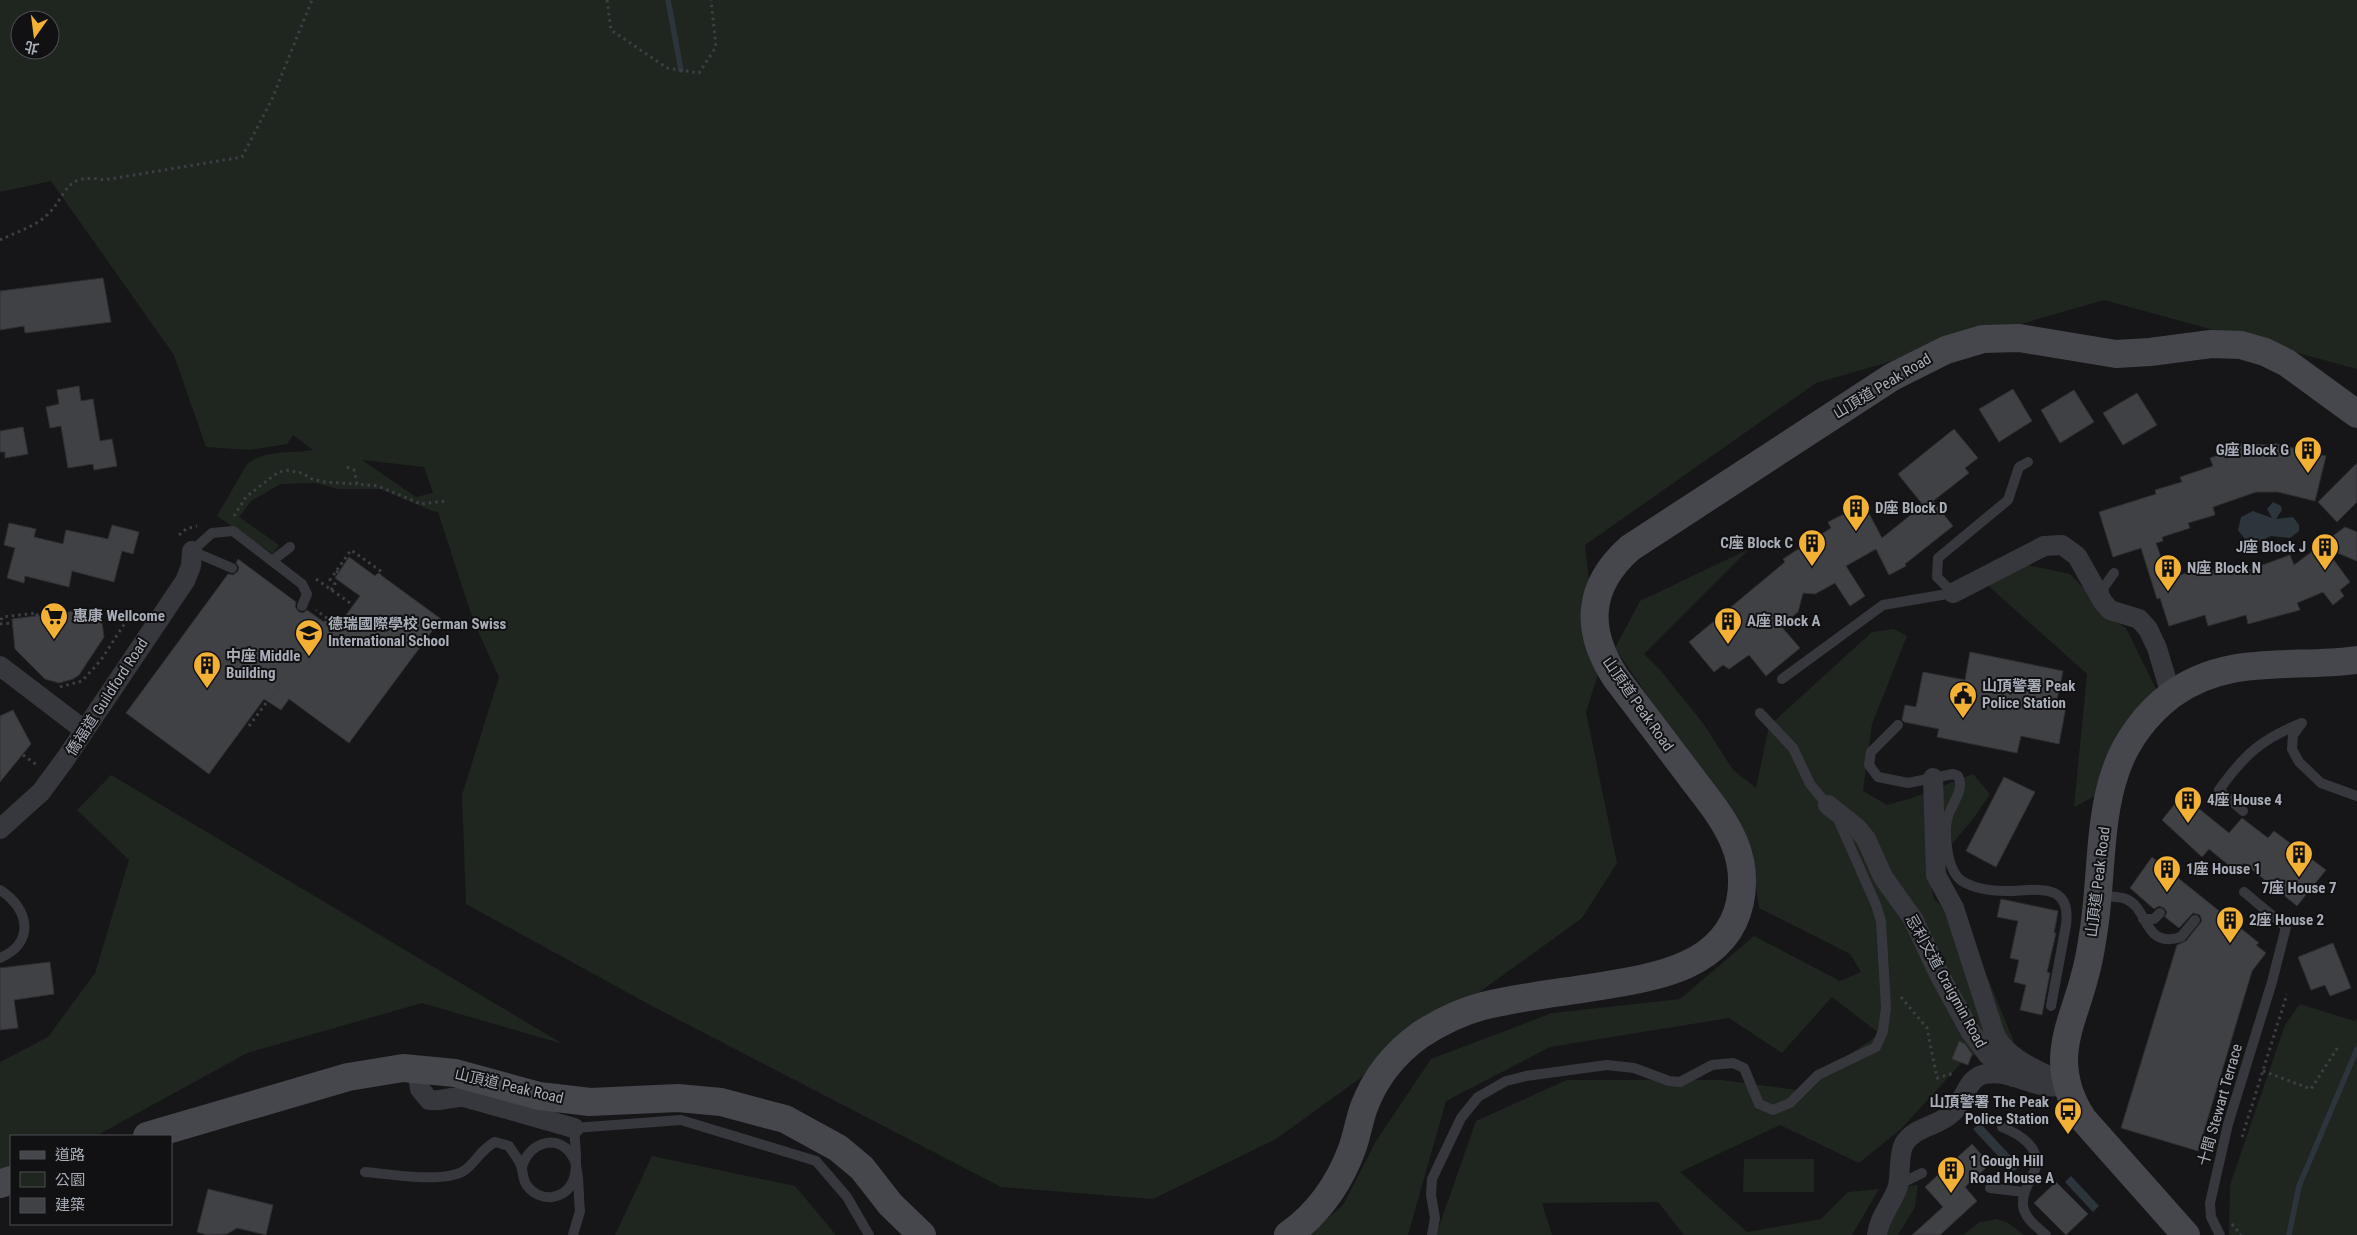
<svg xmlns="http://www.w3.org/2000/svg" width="2357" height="1235" viewBox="0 0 2357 1235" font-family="'Roboto Condensed','Noto Sans TC',sans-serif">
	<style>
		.green { fill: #1e261f; fill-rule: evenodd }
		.water { fill: #2c353c }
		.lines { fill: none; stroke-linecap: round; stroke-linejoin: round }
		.stream { stroke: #2c353c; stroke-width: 5.5 }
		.building { fill: #404145; stroke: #303034 }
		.path { stroke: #3d3f44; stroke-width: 3; stroke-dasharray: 2.5 4; stroke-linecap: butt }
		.lane { stroke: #37383d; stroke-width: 10 }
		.street { stroke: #37383d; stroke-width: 20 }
		.secondary { stroke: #45474d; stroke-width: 28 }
		.lane-bridge { stroke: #37383d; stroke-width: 10 }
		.labels { text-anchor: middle; stroke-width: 4; stroke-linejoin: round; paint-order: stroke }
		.street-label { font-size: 15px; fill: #a8adb8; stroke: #111113 }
		.poi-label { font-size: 15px; font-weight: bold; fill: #a8adb8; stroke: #111113; text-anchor: start }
	</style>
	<rect width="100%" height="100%" fill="#161618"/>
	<g class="green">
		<path d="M0,0h2357v369l-253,-69 -288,83 -231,162 14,126 -13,41 31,151 -35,55 -306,221 -123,60 -152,-12 -349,-181 -186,-102 -4,-109 37,-118 -25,-54 -36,-111 -6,-1 -52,-22h-42l-22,-6 -35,1 -30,17 -12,16 40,28 -6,9 -56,-38 30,-52c19,-15 44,-10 66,-14l-20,-15 -6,9 -37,6 -44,-3 -32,-92 -123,-174 -51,11zM20,20h30v30h-30zM362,460l62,7 9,26 -17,4z"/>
		<path d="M1749,549l-105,105 17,17 42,52 30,47 23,18 13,-62 103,-94 22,-3 13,7 -35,88 -9,67 24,14 25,-7 61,-24 17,20 -17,25 -45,53 6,27 29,26 26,56 25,61 -48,16 -65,71 -42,34 -79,-38 -100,47 67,60 74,-13 27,-27 31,-3 -27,46h-168l-26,-33 -116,1 10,32h-116l40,-114 91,-41h154l75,10 84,-56 -48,-37 -50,56 -53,-35 -179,29 -104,54 -38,134h-100l35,-30 33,-64 55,-82 121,-46 128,-14 74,-63 86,45 21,-9 -11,-18 -91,-46 -9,-62 -135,-198 25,-47z"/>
		<path d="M2027,565l43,9 44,46 12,8 34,69 -59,96 -27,14 13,-133 -103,-92z"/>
		<path d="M111,775l452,269 -141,-41 -175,50 -151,83h-85v33l-11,4v-111l48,-25 47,-64 34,-113 -52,-50z"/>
		<path d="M2300,1004l54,17 3,-2v216h-128l1,-50 55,-160z"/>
		<path d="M652,1156l143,30 41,49h-221z"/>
		<path d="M1744,1159h70v33h-71z"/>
		<path d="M1918,1185l-3,22 -17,28h-16l26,-49z"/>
		<path d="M1997,1219l11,4 16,12h-61l17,-13z"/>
	</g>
	<g class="water">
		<path d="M2273,502l8,4 1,4 -6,9 17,-2 6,8v6l-9,7 -19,-2 -12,6 -13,-1 -8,-11 3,-13 12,-6 19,7 -5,-9z"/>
		<path d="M1980,1123l40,43 -7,6 -40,-43z"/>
		<path d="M2071,1176l28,30 -6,6 -28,-30z"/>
	</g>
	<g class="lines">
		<g class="stream">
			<path d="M668,0l13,70"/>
			<path d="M2289,1235l10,-49 58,-137"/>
		</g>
	</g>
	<g class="building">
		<path d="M103,278l8,44 -86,11 -1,-7 -24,4v-39z"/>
		<path d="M79,386l2,15 12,-2 7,42 12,-2 5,27 -23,4 -1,-6 -25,4 -7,-42 -11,2 -4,-21 13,-3 -2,-14z"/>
		<path d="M2013,389l19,32 -33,21 -20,-33z"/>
		<path d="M2074,390l20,32 -34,21 -19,-33z"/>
		<path d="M2137,393l20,32 -34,20 -20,-32z"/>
		<path d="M23,427l5,27 -23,4v-6h-5v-21z"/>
		<path d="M1954,429l24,29 -13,10 4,5 -36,28 20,25 -48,38 1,2 -17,9 -13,-26 -30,17 19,30 -15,10 -15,-23 -20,11 -12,-1 -5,19 -17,14 19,22 -34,28 -17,-21 -20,14 -6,-4 -9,7 -25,-30 96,-80 -2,-3 48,-31 -3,-6 36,-18 18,34 41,-33 -25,-31z"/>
		<path d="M2269,442l57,14 -11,45 -37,-9h-22l-43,15 2,8 -27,8 2,5 -28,9 1,4 -7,2 10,29 12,-4 2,7 24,-7 1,4 13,-3 1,4 25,-7 2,5 44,-16 4,10 51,-38 12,5v29l-32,-13 25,34 -10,8 4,6 -11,9 -10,-13 -26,11 3,7 -52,14 -2,-9 -38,11 -3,-11 -36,11 -9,-28 -3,1 -16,-51 -28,9 -14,-45 57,-18 -1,-4 27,-8 -2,-5 33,-11 -3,-8 12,-4 -4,-11 51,2z"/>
		<path d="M2357,463v39l-20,20 -19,-20z"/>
		<path d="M9,523l27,6 -2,8 29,7 3,-14 42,9 4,-14 27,7 -6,22 -11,-3 -8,31 -42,-11 -3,16 -44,-11 -1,7 -17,-5 8,-30 -11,-3z"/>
		<path d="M349,557l26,19 3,-3 63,46 -92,124 -60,-44 -8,11 -17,-11 -55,75 -83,-61 102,-139 5,1 5,-4 1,-4 -3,-4 2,-4 58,43 -1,5 4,5 4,1 4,-3 28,20 25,-34 -25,-18z"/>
		<path d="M100,608l4,29 -25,38 -6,4 -14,4 -14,-4 -30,-30 -3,-30z"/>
		<path d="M1970,652l93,19 -6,28 10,2 -8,43 -38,-8 -4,17 -80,-16 2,-8 -35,-7 -2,-2 3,-15 11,2 7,-35 42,8z"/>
		<path d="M13,710l18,34 -31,38v-66z"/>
		<path d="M2004,777l31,15 -39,75 -30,-16z"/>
		<path d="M2182,795l47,38 13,-15 26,20 6,-7 52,39 -29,36 -53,-43 -7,9 -28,-23 -7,8 -40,-37z"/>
		<path d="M2152,857l107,86 -3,2 10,8 -14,18 -54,180 -77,-23 56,-183 9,-4 16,-20 -2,-6 -7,-2 -14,15 -14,-11 2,-5 -3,-4 -5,-2 -5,3 -24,-21z"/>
		<path d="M2001,899l57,12 -4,22h2l-9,39 3,1 -8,42 -22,-5 6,-25 -12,-3 5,-22 -9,-2 8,-37 -21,-4z"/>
		<path d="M2333,943l18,45 -21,8 -5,-11 -14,5 -13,-33z"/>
		<path d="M50,962l4,32 -40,6 4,28 -18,2v-62z"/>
		<path d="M1959,1041l6,3 7,10 -4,11 -16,-6z"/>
		<path d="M1972,1144l18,20 -25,23 12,14 -37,34h-28l31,-28 -18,-20z"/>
		<path d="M2056,1182l32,32 -22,21 -32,-32z"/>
		<path d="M208,1189l65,16 -7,30 -29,-7 -10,6 -20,1 -10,-3z"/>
	</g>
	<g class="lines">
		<g class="path">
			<path d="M607,0l4,30 56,38 32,5 17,-26 -5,-47"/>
			<path d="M0,240c14,-7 34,-13 46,-24 22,-20 17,-44 58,-36l138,-23 30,-58 40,-99"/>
			<path d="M347,467l7,3 3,14 21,2 43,18 25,-3"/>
			<path d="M234,516l12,-19 31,-24 9,-3 16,3 10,6 13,3 32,2"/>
			<path d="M179,535l7,-6 11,-3"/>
			<path d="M336,571l7,6"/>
			<path d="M316,579l37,26"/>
			<path d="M331,590l4,-6 -5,-4 21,-30 31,22 -2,3"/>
			<path d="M328,619l9,7"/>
			<path d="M1,620l1,-3 35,-4v3"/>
			<path d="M0,624l13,-1"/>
			<path d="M315,657l-10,-7 23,-31 -12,-9"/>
			<path d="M60,687l22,-6 19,-21 22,-34 15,-12"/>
			<path d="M249,726l56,-76"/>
			<path d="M23,755l14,10"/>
			<path d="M1901,997l26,31 10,50 17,-5"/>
			<path d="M2263,1071l48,18 27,-42"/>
			<path d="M2242,1137l45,-143"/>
			<path d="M2232,1224l9,11"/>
		</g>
		<g class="lane">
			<path d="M272,561l18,-14"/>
			<path d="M232,568l-40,-17 20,-18 21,-2 69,53 5,10 -5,12"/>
			<path d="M1953,593l-16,-16 1,-19 70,-58 11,-33 9,-5"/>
			<path d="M2103,599l1,-12 10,-14"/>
			<path d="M1782,679l101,-74 70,-12"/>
			<path d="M1760,713l33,35 17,36 20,24"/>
			<path d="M2301,724l-8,11 -1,14 7,13 22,21 36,13"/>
			<path d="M1898,725l-27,27 -2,13 9,12 30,6 45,-9 5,2c7,13 -6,28 -10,40 -5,16 -1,55 14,65 13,8 30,10 45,10 27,0 65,-11 59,34l-15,81"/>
			<path d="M2243,811l-24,-21c25,-35 42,-51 83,-67"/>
			<path d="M0,890c30,19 35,53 0,68"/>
			<path d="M2099,896c7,1 20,0 27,3 23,9 17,50 55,38l14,-17"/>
			<path d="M2143,919h11l6,-6"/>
			<path d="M2002,1127c17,7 42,21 32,45 -4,10 -12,20 -11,33 1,13 14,22 23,30"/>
			<path d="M365,1172c24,2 81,12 100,-2 12,-9 15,-20 30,-28l14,4c4,7 10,13 12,20 3,8 1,14 7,21 6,7 15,11 24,10 33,-5 23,-46 22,-69l107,-8 135,41 31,36 22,38"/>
			<path d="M1898,1185l24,-12"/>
			<path d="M1990,1188l34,4"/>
			<path d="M573,1235l7,-24"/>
			<path d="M1432,1235l3,-17 -4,-23 1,-16 29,-61 17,-21 28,-16 20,-5 81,-11 27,3 35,13 11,1 32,-17 21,-2 11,5 15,36 14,6 17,-7 28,-28 58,-28 7,-16 3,-23 -5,-87 -5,-16 -38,-86"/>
			<path d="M2220,1235l-9,-18 -1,-14 18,-79 44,-142 14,-55 -42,-35"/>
		</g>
		<g class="street">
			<path d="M1953,593l91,-47 18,-1 15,11 26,46 7,8 29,9 9,10 9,19 14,47"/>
			<path d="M0,666l84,64"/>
			<path d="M1933,778l3,97 18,33 41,127c13,26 48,37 72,50"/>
			<path d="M1828,805l29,23 9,11 17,38 30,42 27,57 30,55 18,24 25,22"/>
			<path d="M0,829l41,-37 25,-34 119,-177 6,-15 1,-15"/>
			<path d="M417,1068l3,21 9,11c12,2 23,-4 35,-3l110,31"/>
			<path d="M1877,1235c2,-19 16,-32 21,-49 3,-13 0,-30 6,-42 11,-18 33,-17 48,-31 12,-11 15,-36 33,-39 26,-5 50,16 75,12"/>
		</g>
		<g class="secondary">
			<path d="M147,1136l201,-59 55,-9 52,5 84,23 51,6 88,-4 43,4 64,17 53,29 24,20 28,36 32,31"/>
			<path d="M0,1184l11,-4"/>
			<path d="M1288,1235c31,-22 51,-51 64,-86 5,-14 7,-28 12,-42 11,-29 31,-54 56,-72 20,-13 40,-23 63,-29 37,-9 75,-13 112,-19 55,-9 131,-18 145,-85 4,-20 2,-41 -6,-60 -11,-26 -30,-47 -46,-69 -24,-32 -48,-63 -72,-95 -31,-47 -30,-91 14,-130l262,-171 54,-27 37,-11 36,-1 97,16 34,-2 61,-8 30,1 24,7 22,11 70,51"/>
			<path d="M2186,1235l-103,-116c-12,-18 -19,-37 -19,-60 1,-30 14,-55 21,-84 4,-13 6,-27 8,-40 9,-53 5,-115 23,-165 10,-29 30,-56 55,-75 57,-42 121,-26 186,-35"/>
		</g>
		<path class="lane-bridge" d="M522,1167c7,-26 39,-35 52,-8 6,14 4,36 6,52"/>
	</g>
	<defs>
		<g id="building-pin" transform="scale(1.4375)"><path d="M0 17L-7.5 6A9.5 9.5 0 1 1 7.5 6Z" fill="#f2b134" stroke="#111113"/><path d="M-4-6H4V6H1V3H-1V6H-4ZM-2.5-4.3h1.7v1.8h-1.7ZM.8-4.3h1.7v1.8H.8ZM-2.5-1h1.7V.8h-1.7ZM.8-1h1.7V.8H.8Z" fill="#111"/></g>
		<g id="supermarket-pin" transform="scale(1.4375)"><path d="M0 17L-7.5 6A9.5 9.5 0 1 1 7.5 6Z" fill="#f2b134" stroke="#111113"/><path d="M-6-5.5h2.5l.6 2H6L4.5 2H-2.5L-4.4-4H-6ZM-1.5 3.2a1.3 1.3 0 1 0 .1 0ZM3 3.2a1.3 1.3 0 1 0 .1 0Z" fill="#111"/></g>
		<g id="school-pin" transform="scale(1.4375)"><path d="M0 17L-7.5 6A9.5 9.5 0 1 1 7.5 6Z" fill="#f2b134" stroke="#111113"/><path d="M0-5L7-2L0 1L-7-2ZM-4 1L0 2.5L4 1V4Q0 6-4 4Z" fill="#111"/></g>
		<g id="civic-pin" transform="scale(1.4375)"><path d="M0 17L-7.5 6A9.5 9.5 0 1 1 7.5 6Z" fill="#f2b134" stroke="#111113"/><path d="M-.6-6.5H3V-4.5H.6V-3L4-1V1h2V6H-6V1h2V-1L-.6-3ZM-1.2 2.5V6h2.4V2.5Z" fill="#111"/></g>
		<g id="bus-pin" transform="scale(1.4375)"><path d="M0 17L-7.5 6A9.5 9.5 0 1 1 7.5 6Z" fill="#f2b134" stroke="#111113"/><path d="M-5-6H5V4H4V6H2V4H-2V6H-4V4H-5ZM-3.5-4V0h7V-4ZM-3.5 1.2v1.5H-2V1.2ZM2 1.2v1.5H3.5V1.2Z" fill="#111"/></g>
	</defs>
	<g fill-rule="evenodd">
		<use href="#building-pin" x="2308" y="450"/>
		<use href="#building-pin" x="1856" y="508"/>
		<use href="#building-pin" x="1812" y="543"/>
		<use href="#building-pin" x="2325" y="547"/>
		<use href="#building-pin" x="2168" y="568"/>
		<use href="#supermarket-pin" x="54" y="616"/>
		<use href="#building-pin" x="1728" y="621"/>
		<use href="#school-pin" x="309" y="633"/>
		<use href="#building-pin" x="207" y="665"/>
		<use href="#civic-pin" x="1963" y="695"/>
		<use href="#building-pin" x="2188" y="800"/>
		<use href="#building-pin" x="2299" y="854"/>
		<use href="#building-pin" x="2167" y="869"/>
		<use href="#building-pin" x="2230" y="920"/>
		<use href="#bus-pin" x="2068" y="1111"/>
		<use href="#building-pin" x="1951" y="1170"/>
	</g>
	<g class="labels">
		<g class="street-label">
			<text transform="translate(1882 386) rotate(-31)" y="5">山頂道 Peak Road</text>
			<text transform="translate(107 697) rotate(-57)" y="5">僑福道 Guildford Road</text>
			<text transform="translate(1638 704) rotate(55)" y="5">山頂道 Peak Road</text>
			<text transform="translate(2098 882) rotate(-83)" y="5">山頂道 Peak Road</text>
			<text transform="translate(1946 981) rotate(61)" y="5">忌利文道 Craigmin Road</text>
			<text transform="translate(509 1086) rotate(13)" y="5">山頂道 Peak Road</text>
			<text transform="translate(2220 1105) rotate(-74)" y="5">十間 Stewart Terrace</text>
		</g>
		<g class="poi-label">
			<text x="2289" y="455" text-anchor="end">G座 Block G</text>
			<text x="1875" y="513">D座 Block D</text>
			<text x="1793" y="548" text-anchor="end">C座 Block C</text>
			<text x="2306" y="552" text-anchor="end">J座 Block J</text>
			<text x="2187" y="573">N座 Block N</text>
			<text x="73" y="621">惠康 Wellcome</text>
			<text x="1747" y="626">A座 Block A</text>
			<text x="328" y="629">德瑞國際學校 German Swiss<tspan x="328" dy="17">International School</tspan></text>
			<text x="226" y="661">中座 Middle<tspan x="226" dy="17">Building</tspan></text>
			<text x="1982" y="691">山頂警署 Peak<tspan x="1982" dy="17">Police Station</tspan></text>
			<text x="2207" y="805">4座 House 4</text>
			<text x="2186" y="874">1座 House 1</text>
			<text x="2299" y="893" text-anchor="middle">7座 House 7</text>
			<text x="2249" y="925">2座 House 2</text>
			<text x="2049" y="1107" text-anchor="end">山頂警署 The Peak<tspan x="2049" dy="17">Police Station</tspan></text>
			<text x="1970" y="1166">1 Gough Hill<tspan x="1970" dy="17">Road House A</tspan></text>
		</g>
	</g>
	<rect x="10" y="1135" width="162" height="90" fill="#111113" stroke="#4d4f55"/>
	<rect x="20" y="1151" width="25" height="8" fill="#45474d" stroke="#4d4f55"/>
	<text x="55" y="1160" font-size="15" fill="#a8adb8">道路</text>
	<rect x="20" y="1172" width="25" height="15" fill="#1e261f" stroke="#4d4f55"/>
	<text x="55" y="1185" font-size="15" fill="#a8adb8">公園</text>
	<rect x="20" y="1198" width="25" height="15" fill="#404145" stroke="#4d4f55"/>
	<text x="55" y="1210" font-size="15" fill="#a8adb8">建築</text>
	<g transform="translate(35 35) rotate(194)"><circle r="24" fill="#111113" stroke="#4d4f55"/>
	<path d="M0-4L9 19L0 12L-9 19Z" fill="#f2b134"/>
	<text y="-8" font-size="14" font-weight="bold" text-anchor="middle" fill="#a8adb8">北</text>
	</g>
</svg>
